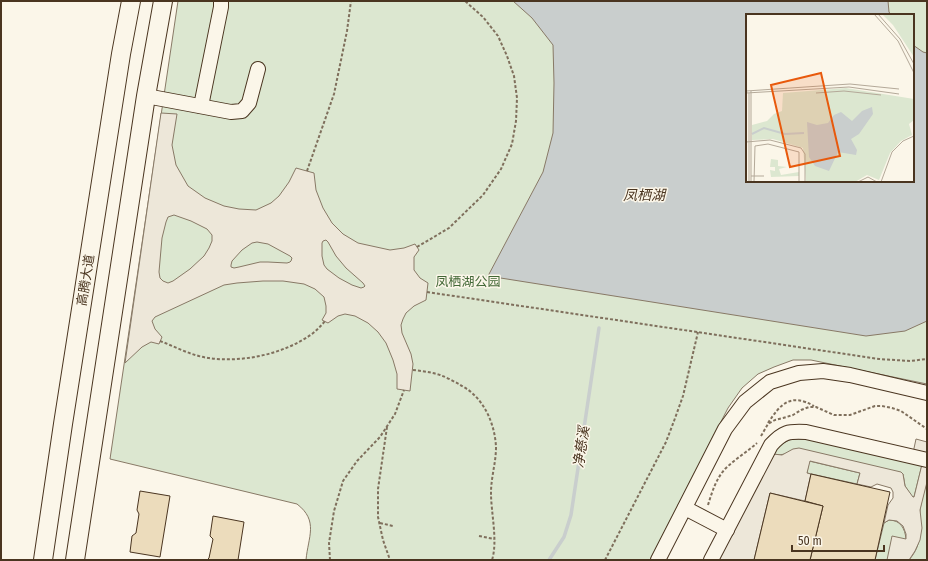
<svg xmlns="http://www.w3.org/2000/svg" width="928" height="561" viewBox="0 0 928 561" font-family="'Fira Sans Condensed','Noto Sans SC',sans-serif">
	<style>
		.green { fill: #dce7d0; stroke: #887966; fill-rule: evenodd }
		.parking { fill: #ede7d9; stroke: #887966; fill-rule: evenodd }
		.water { fill: #c9cecd; stroke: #887966 }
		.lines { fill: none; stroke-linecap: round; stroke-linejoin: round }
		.stream { stroke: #c9cecd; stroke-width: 3.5 }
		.building { fill: #ecdcbc; stroke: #4a3520 }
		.minor-casing { stroke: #4a3520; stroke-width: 16 }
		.major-casing { stroke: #4a3520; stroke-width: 20 }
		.path { stroke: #7f6f5c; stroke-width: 2; stroke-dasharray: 3 2; stroke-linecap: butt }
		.minor { stroke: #fbf6e9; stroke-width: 14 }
		.major { stroke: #fbf6e9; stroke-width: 18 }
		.labels { text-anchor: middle; stroke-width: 3; stroke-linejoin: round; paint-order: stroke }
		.street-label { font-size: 13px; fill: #4a3520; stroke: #fbf6e9 }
		.park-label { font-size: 13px; fill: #436837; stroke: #fbf6e9 }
		.water-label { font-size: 14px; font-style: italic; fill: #4a3520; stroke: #fbf6e9 }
		.inset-river { fill: none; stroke: #c9cecd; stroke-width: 2 }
		.inset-road { fill: none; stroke: #b4a999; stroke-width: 1 }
		.view { fill: #e8590c; fill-opacity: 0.15; stroke: #e8590c; stroke-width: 2 }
		.inset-edge { fill: none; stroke: #4a3520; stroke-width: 2 }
	</style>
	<rect width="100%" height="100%" fill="#fbf6e9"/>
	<g class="green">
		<path d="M178,1h749v383l-116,-24h-18l-19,7 -16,7 -16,14 -14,20 -78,152h-344c2,-23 13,-39 -9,-56l-187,-45zM747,15h166v166h-166z"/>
		<path d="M793,439h13l116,26 -8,32h-2l-7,-11 -2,-12 -118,-20 -6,1 -6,-1c5,-8 11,-13 20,-15z"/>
		<path d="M809,461l51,12 -3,11 -50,-11z"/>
		<path d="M927,482v78h-18c15,-18 9,-29 11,-50 1,-9 4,-19 7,-28z"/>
		<path d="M889,520c11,0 16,8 17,19l-19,21h-12l9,-37z"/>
	</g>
	<g class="parking">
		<path d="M161,113l16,1 -5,31 4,20 12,21 17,12 19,8 15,3 17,1 15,-7 8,-7 10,-14 7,-14 18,5 2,17 7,18 9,15 11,11 15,9 32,7 14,-2 11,-4 4,6 -5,7v13l6,8 8,5 -2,17 -12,6 -8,7 -3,6 -2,6 1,8 9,21 2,10 -3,27 -13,-2v-15l-4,-14 -7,-17 -8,-11 -10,-9 -13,-7 -10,-2 -7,2 -10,7 -6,-3 4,-7v-7l-2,-9 -9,-8 -11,-5 -21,-3h-20l-26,2 -13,2 -69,32 -3,4 3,8 7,8 -3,7 -8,-2 -9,5 -17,16zM174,215l17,6 16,8 5,6v6l-3,7 -5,8 -14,13 -17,12 -5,2 -5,-2 -3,-3 -1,-6 3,-34 4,-16 2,-5zM326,240l2,2 8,14 10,12 17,15 2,3 -1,1 -3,1 -9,-3 -13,-7 -12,-9 -3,-4 -2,-9v-13l1,-2zM257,242l11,2 22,12 2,2 -1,3 -1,1 -3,1 -19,-1h-8l-21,5 -5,1 -3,-1v-2l1,-4 10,-11 10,-7z"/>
		<path d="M916,439l11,3v40l-7,28 2,18 -2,12 -5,11 -6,9h-22l5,-24 14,3v-5l-3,-8 -6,-5 -8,-1 -5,3 4,-18 5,-7v-6l-2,-4 -14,-4 -6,3 -14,-3 3,-11 -50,-12 -3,12 4,1 -6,27 -35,-8 -16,67h-38l57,-106 9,1 11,-6 6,-1 102,24 2,2 2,12 8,11h1l10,-41 -11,-3z"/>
	</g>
	<path class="water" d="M513,1h375l1,11 2,3h-144v166h166v-136l10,7 4,1v268l-22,10 -39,5 -378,-60 55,-104 10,-39 1,-50 -1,-38 -21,-27z"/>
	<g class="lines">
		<path class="stream" d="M549,560l15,-23 7,-22 28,-187"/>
	</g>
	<g class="building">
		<path d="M811,474l79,18 -15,68h-65l13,-54 -18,-5z"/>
		<path d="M140,491l30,5 -10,61 -30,-5 2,-16 4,-3 3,-19 -2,-4z"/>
		<path d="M770,493l53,13 -13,54h-56z"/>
		<path d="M213,516l31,6 -6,38h-31l2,-2 4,-19 -3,-3z"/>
	</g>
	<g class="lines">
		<g class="minor-casing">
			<g id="minor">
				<path d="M146,96l85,16 11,-1 7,-8 9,-34"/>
				<path d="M201,106l20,-99v-6"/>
				<path d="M685,508l42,22"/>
				<path d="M658,560l67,-131 20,-27 25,-20 29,-9 24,-2 27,4 77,18"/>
				<path d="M711,560l60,-115c12,-13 17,-14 35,-13l121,28"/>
			</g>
		</g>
		<g class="major-casing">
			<g id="major">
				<path d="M43,560l20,-136 58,-370 10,-53"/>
				<path d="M75,560l71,-464 17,-95"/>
			</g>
		</g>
		<g class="path">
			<path d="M307,171l27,-77 13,-63 4,-30"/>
			<path d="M417,247l32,-19 34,-33 18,-26 11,-25 4,-23 1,-23 -3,-22 -7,-20 -9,-20 -15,-19 -18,-16"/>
			<path d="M427,292l452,67 31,2 17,-2"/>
			<path d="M160,341c16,6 32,15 49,17 33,5 75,-4 103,-24 5,-4 9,-8 13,-13"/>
			<path d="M413,370c9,1 18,2 27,5 6,2 13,6 19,9 4,3 9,5 13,9 15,13 23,34 24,54 0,16 -5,30 -5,46 0,20 7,48 1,67"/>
			<path d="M768,423c13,-20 23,-30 46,-17"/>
			<path d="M387,427l-9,62v28l5,23 7,20"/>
			<path d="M761,436l7,-12 7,-4 8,-2 10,-3 8,-5 8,-3h7l18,8h16l25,-9h7l10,2 9,3 26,18"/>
			<path d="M708,505c4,-13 8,-26 17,-36 10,-10 22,-17 32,-26"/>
			<path d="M380,523l13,3"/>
			<path d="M479,536l15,3"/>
			<path d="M330,560l-1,-17 5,-32 9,-30 14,-20 23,-24 15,-23 9,-24"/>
			<path d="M605,560l61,-118 8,-21 9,-25 15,-64"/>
		</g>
		<use href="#minor" class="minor"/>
		<use href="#major" class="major"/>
	</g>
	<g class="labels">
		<g class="street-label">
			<text transform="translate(85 280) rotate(-81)" y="5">高腾大道</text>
		</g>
		<g class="park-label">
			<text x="468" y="286">凤栖湖公园</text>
		</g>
		<g class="water-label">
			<text x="644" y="200">凤栖湖</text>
			<text transform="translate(581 447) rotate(-82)" y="5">净慈溪</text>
		</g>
	</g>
	<g transform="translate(746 14)">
		<rect width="168" height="168" fill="#fbf6e9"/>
		<path d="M136,0h32v43l-21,-32zM100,74l68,11v21l-5,4 3,11 -11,6 -11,12 -11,27 -12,-5 -12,7h-49l-3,-34 -30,-9 -21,1v-15l15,-4 7,-7 8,-3 1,-18zM25,145l7,1v6l9,1 -8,2 2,6 18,-3v4l-28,1 -1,-7 5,1v-4h-5z" fill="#dce7d0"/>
		<path d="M126,93l1,7 -14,20 -8,5 6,11 -1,5 -18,-3 -9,19 -14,-5 -6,-9 -2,-35 10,3 11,-2 6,-8 7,-3 11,9 10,-10z" fill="#c9cecd"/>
		<path class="inset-river" d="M6,120l12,-6 21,6 19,-1"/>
		<path class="inset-road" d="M128,0l24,27 16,32M132,0l22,25 14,25M0,77l104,-7 49,5M5,77v91M0,79l103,-6 50,7M3,79v89M70,79l28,-2 37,4M0,128l24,-2 31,8 4,6v28M5,162h13M8,168l1,-36 13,-2 31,8v30M112,168l10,-5 9,5M135,168l11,-30 11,-11 11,-5"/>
		<path class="view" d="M75,59l19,83 -50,11 -19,-82z"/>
		<rect width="168" height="168" class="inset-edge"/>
	</g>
	<rect width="928" height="561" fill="none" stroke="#4a3520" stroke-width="4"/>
	<path d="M792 545v6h92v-6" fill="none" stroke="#4a3520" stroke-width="2"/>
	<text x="798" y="545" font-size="12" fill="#4a3520" stroke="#fbf6e9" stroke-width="3" paint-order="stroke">50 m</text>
</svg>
